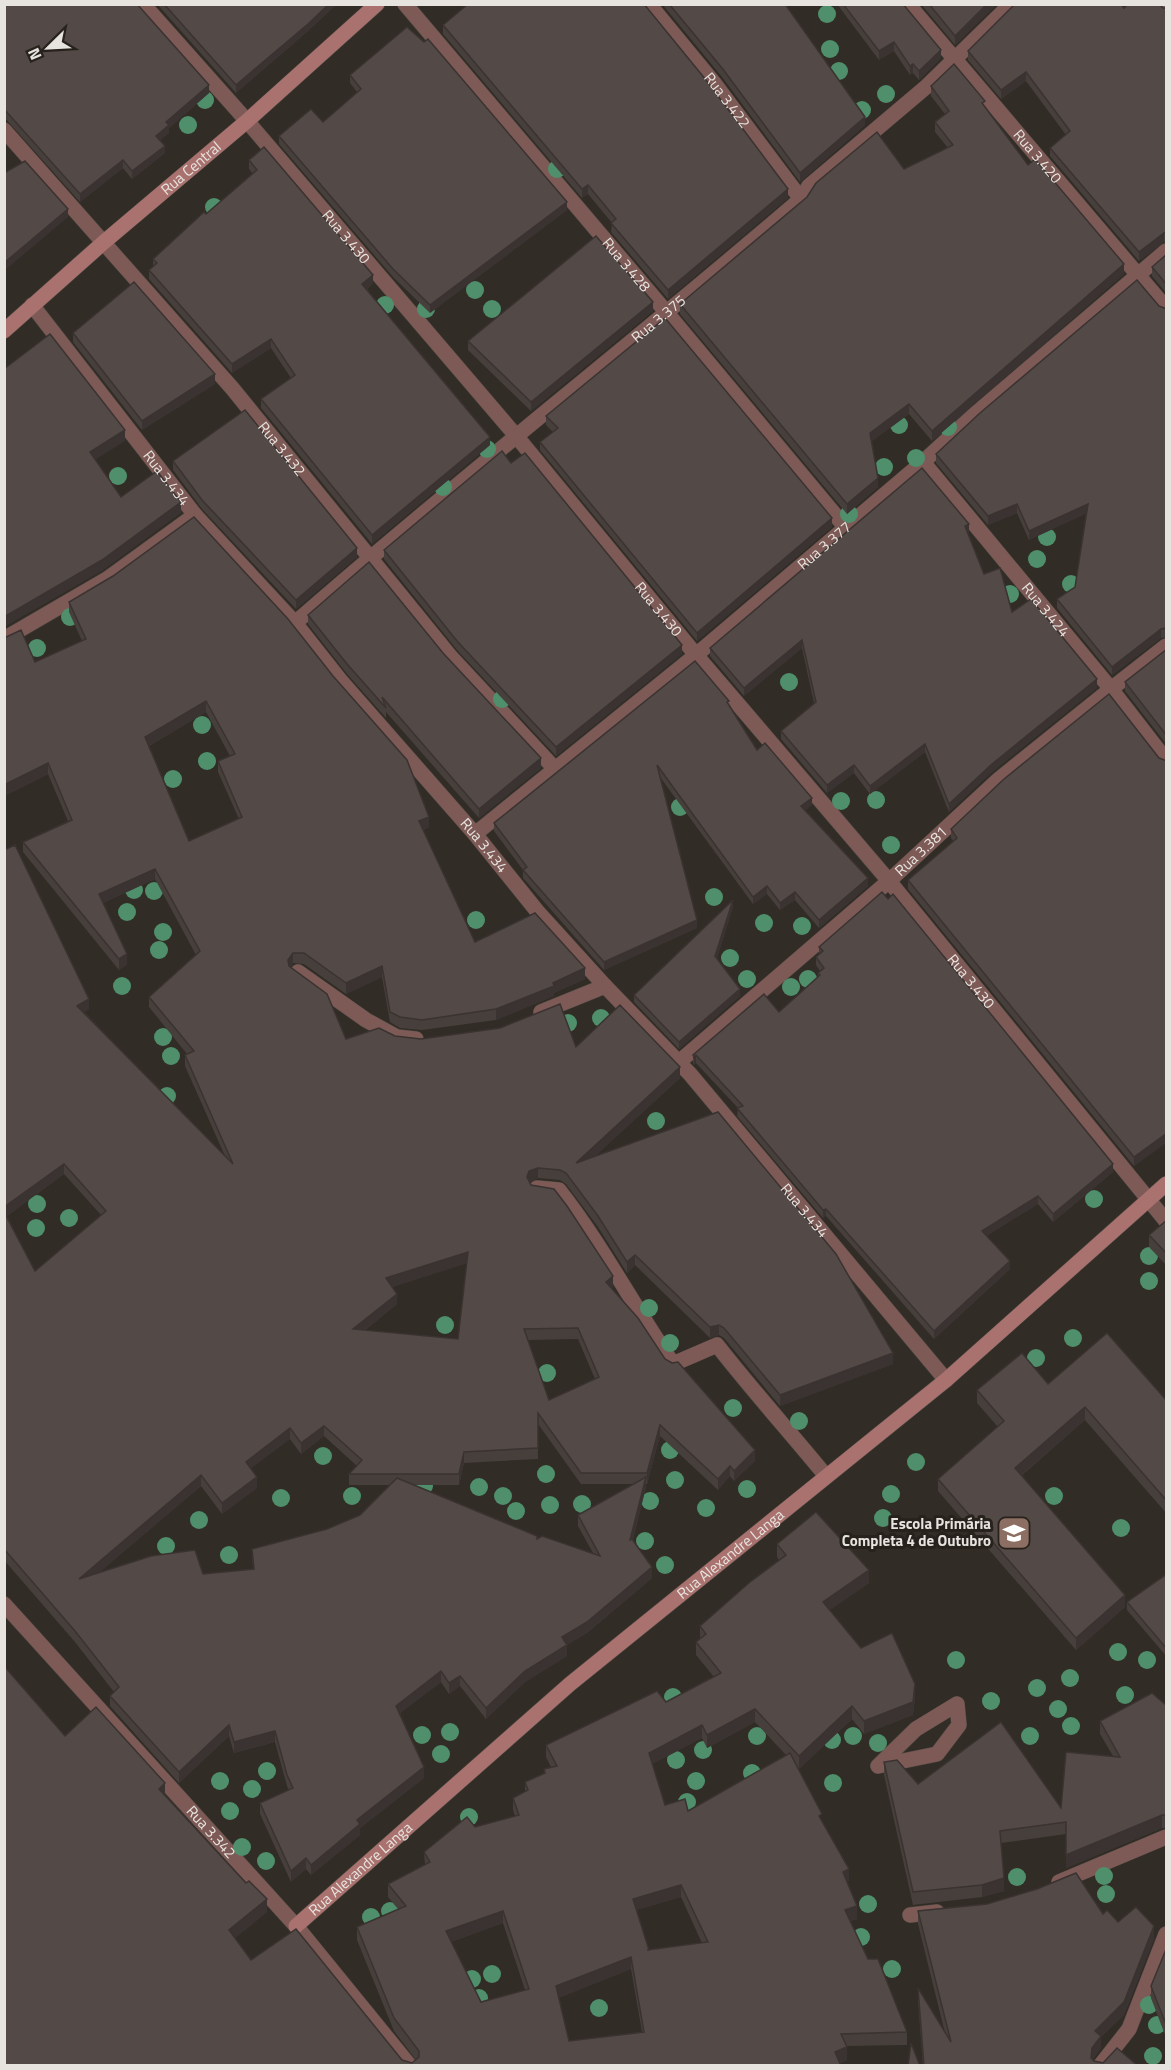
<svg xmlns="http://www.w3.org/2000/svg" width="1171" height="2070" viewBox="0 0 1171 2070" font-family="'Titillium Web',sans-serif">
	<style>
		.lines { fill: none; stroke-linecap: round; stroke-linejoin: round }
		.street-casing { stroke: #4e4943; stroke-width: 16 }
		.secondary-casing { stroke: #4e4943; stroke-width: 16 }
		.street { stroke: #7e5a57; stroke-width: 15 }
		.secondary { stroke: #aa726f; stroke-width: 15 }
		.tree { fill: #4f8f6c }
		.wall { fill: #473f3c; fill-rule: evenodd }
		.shaded-wall { fill: #3a3331 }
		.building { fill: #534946; stroke: #3a3331; stroke-width: 1.5; fill-rule: evenodd }
		.labels { text-anchor: middle; stroke-width: 6; stroke-linejoin: round; paint-order: stroke }
		.street-label { font-size: 15px; fill: #e7e4df; stroke: #27221c }
		.poi-label { font-size: 15px; font-weight: bold; fill: #e7e4df; stroke: #27221c; text-anchor: end }
	</style>
	<rect width="100%" height="100%" fill="#312c25"/>
	<g class="lines">
		<g class="street-casing">
			<g id="street">
				<path id="s1" d="M143,4l104,117 270,316 179,218 193,226 277,340"/>
				<path id="s2" d="M405,4l262,309 179,215"/>
				<path id="s3" d="M649,4l65,79 87,116"/>
				<path id="s4" d="M908,4l258,304"/>
				<path d="M1163,4l3,4"/>
				<path id="s5" d="M4,130l228,258 218,268 106,114"/>
				<path id="s6" d="M32,305l163,210 100,108 45,57 135,154 62,77 68,75 85,88 256,306"/>
				<path id="s7" d="M923,462l188,227 55,71"/>
				<path id="s8" d="M295,623c165,-145 339,-280 506,-424l8,-13 117,-99 85,-83"/>
				<path d="M4,639l103,-60 88,-64"/>
				<path id="s9" d="M475,834l221,-179 227,-193 51,-47 192,-164"/>
				<path d="M298,972l68,48 31,17 19,2"/>
				<path d="M541,1012l64,-26"/>
				<path id="s10" d="M679,1062l210,-181 109,-101 113,-91 55,-43"/>
				<path d="M537,1188l22,2c43,55 75,117 114,174l44,-19c35,45 73,87 109,131"/>
				<path id="s11" d="M4,1604l292,322 114,140"/>
				<path d="M957,1704l2,21 -22,29 -59,12 38,-37z"/>
				<path d="M1059,1882l107,-45"/>
				<path d="M910,1915l27,-3"/>
				<path d="M1100,2066l29,-37 37,-95"/>
			</g>
		</g>
		<g class="secondary-casing">
			<g id="secondary">
				<path id="s12" d="M4,331l100,-89 143,-121 130,-117"/>
				<path id="s13" d="M296,1926l274,-242 376,-304 220,-196"/>
			</g>
		</g>
		<use href="#street" class="street"/>
		<use href="#secondary" class="secondary"/>
	</g>
	<g class="tree">
		<circle cx="827" cy="14" r="9"/>
		<circle cx="830" cy="49" r="9"/>
		<circle cx="839" cy="71" r="9"/>
		<circle cx="886" cy="94" r="9"/>
		<circle cx="205" cy="100" r="9"/>
		<circle cx="862" cy="110" r="9"/>
		<circle cx="188" cy="125" r="9"/>
		<circle cx="557" cy="169" r="9"/>
		<circle cx="214" cy="207" r="9"/>
		<circle cx="475" cy="290" r="9"/>
		<circle cx="385" cy="305" r="9"/>
		<circle cx="426" cy="309" r="9"/>
		<circle cx="492" cy="309" r="9"/>
		<circle cx="899" cy="425" r="9"/>
		<circle cx="948" cy="427" r="9"/>
		<circle cx="487" cy="449" r="9"/>
		<circle cx="916" cy="458" r="9"/>
		<circle cx="884" cy="467" r="9"/>
		<circle cx="118" cy="476" r="9"/>
		<circle cx="443" cy="487" r="9"/>
		<circle cx="849" cy="514" r="9"/>
		<circle cx="1047" cy="537" r="9"/>
		<circle cx="1037" cy="559" r="9"/>
		<circle cx="1071" cy="584" r="9"/>
		<circle cx="1010" cy="594" r="9"/>
		<circle cx="70" cy="617" r="9"/>
		<circle cx="37" cy="648" r="9"/>
		<circle cx="789" cy="682" r="9"/>
		<circle cx="502" cy="699" r="9"/>
		<circle cx="202" cy="725" r="9"/>
		<circle cx="207" cy="761" r="9"/>
		<circle cx="173" cy="779" r="9"/>
		<circle cx="876" cy="800" r="9"/>
		<circle cx="841" cy="801" r="9"/>
		<circle cx="680" cy="807" r="9"/>
		<circle cx="891" cy="845" r="9"/>
		<circle cx="134" cy="890" r="9"/>
		<circle cx="154" cy="891" r="9"/>
		<circle cx="714" cy="897" r="9"/>
		<circle cx="127" cy="912" r="9"/>
		<circle cx="476" cy="920" r="9"/>
		<circle cx="764" cy="923" r="9"/>
		<circle cx="802" cy="926" r="9"/>
		<circle cx="163" cy="932" r="9"/>
		<circle cx="159" cy="950" r="9"/>
		<circle cx="730" cy="958" r="9"/>
		<circle cx="747" cy="979" r="9"/>
		<circle cx="808" cy="979" r="9"/>
		<circle cx="122" cy="986" r="9"/>
		<circle cx="791" cy="987" r="9"/>
		<circle cx="601" cy="1018" r="9"/>
		<circle cx="568" cy="1023" r="9"/>
		<circle cx="163" cy="1037" r="9"/>
		<circle cx="171" cy="1056" r="9"/>
		<circle cx="167" cy="1096" r="9"/>
		<circle cx="656" cy="1121" r="9"/>
		<circle cx="1094" cy="1199" r="9"/>
		<circle cx="37" cy="1204" r="9"/>
		<circle cx="69" cy="1218" r="9"/>
		<circle cx="36" cy="1228" r="9"/>
		<circle cx="1149" cy="1256" r="9"/>
		<circle cx="1149" cy="1281" r="9"/>
		<circle cx="649" cy="1308" r="9"/>
		<circle cx="445" cy="1325" r="9"/>
		<circle cx="1073" cy="1338" r="9"/>
		<circle cx="670" cy="1343" r="9"/>
		<circle cx="1036" cy="1358" r="9"/>
		<circle cx="547" cy="1373" r="9"/>
		<circle cx="733" cy="1408" r="9"/>
		<circle cx="799" cy="1421" r="9"/>
		<circle cx="670" cy="1450" r="9"/>
		<circle cx="323" cy="1456" r="9"/>
		<circle cx="916" cy="1462" r="9"/>
		<circle cx="546" cy="1474" r="9"/>
		<circle cx="675" cy="1480" r="9"/>
		<circle cx="424" cy="1486" r="9"/>
		<circle cx="479" cy="1487" r="9"/>
		<circle cx="747" cy="1489" r="9"/>
		<circle cx="891" cy="1494" r="9"/>
		<circle cx="352" cy="1496" r="9"/>
		<circle cx="503" cy="1496" r="9"/>
		<circle cx="1054" cy="1496" r="9"/>
		<circle cx="281" cy="1498" r="9"/>
		<circle cx="650" cy="1501" r="9"/>
		<circle cx="582" cy="1504" r="9"/>
		<circle cx="550" cy="1505" r="9"/>
		<circle cx="706" cy="1508" r="9"/>
		<circle cx="516" cy="1511" r="9"/>
		<circle cx="883" cy="1518" r="9"/>
		<circle cx="199" cy="1520" r="9"/>
		<circle cx="1121" cy="1528" r="9"/>
		<circle cx="645" cy="1541" r="9"/>
		<circle cx="166" cy="1546" r="9"/>
		<circle cx="229" cy="1555" r="9"/>
		<circle cx="665" cy="1565" r="9"/>
		<circle cx="1118" cy="1652" r="9"/>
		<circle cx="956" cy="1660" r="9"/>
		<circle cx="1147" cy="1660" r="9"/>
		<circle cx="1070" cy="1678" r="9"/>
		<circle cx="1037" cy="1688" r="9"/>
		<circle cx="1125" cy="1695" r="9"/>
		<circle cx="673" cy="1697" r="9"/>
		<circle cx="991" cy="1701" r="9"/>
		<circle cx="1058" cy="1709" r="9"/>
		<circle cx="1071" cy="1726" r="9"/>
		<circle cx="450" cy="1732" r="9"/>
		<circle cx="422" cy="1735" r="9"/>
		<circle cx="757" cy="1736" r="9"/>
		<circle cx="853" cy="1736" r="9"/>
		<circle cx="1030" cy="1736" r="9"/>
		<circle cx="832" cy="1740" r="9"/>
		<circle cx="878" cy="1743" r="9"/>
		<circle cx="703" cy="1750" r="9"/>
		<circle cx="441" cy="1754" r="9"/>
		<circle cx="676" cy="1760" r="9"/>
		<circle cx="267" cy="1771" r="9"/>
		<circle cx="752" cy="1773" r="9"/>
		<circle cx="220" cy="1781" r="9"/>
		<circle cx="696" cy="1781" r="9"/>
		<circle cx="833" cy="1783" r="9"/>
		<circle cx="252" cy="1789" r="9"/>
		<circle cx="687" cy="1802" r="9"/>
		<circle cx="230" cy="1811" r="9"/>
		<circle cx="469" cy="1817" r="9"/>
		<circle cx="242" cy="1847" r="9"/>
		<circle cx="266" cy="1861" r="9"/>
		<circle cx="1104" cy="1876" r="9"/>
		<circle cx="1017" cy="1877" r="9"/>
		<circle cx="1106" cy="1894" r="9"/>
		<circle cx="868" cy="1904" r="9"/>
		<circle cx="390" cy="1911" r="9"/>
		<circle cx="371" cy="1917" r="9"/>
		<circle cx="861" cy="1937" r="9"/>
		<circle cx="892" cy="1969" r="9"/>
		<circle cx="492" cy="1974" r="9"/>
		<circle cx="472" cy="1979" r="9"/>
		<circle cx="479" cy="1998" r="9"/>
		<circle cx="1149" cy="2005" r="9"/>
		<circle cx="599" cy="2008" r="9"/>
		<circle cx="1157" cy="2025" r="9"/>
		<circle cx="1153" cy="2056" r="9"/>
	</g>
	<g class="wall">
		<path d="M4,4l205,89 -40,35v5l-9,7 5,13 -33,26 -9,-11 -43,34 -76,-85z"/>
		<path d="M157,4h180l-29,27 -72,62z"/>
		<path d="M662,4h123l80,121 -65,57 -78,-105z"/>
		<path d="M837,4h66l38,54 -22,22 -6,-7 -3,2 -16,-24 -15,9z"/>
		<path d="M921,4h76l-42,41z"/>
		<path d="M1124,8h43v234h-3l-25,19 -89,-105v-8l16,-13 -40,-54 -25,18 -33,-39v-9z"/>
		<path d="M443,25l345,173 -120,101 -57,-67 1,-9 -24,-29 -6,4 -139,-164z"/>
		<path d="M350,75l217,135 -137,103 -37,-36 -114,-133v-8l44,-14 34,-30 -7,-9z"/>
		<path d="M931,86l54,22 43,57 96,109 -192,167 -23,-27 -38,27 7,46 -31,27 -167,-200v-10l224,-135 44,-21 -13,-16v-10l10,-8 -14,-18z"/>
		<path d="M249,160l124,123 -6,6 123,156 -118,99 -111,-136v-9l30,-21 -20,-30 -39,25 -83,-94v-9l4,-3v-8l53,-45 47,-40 -4,-5z"/>
		<path d="M1167,254v40l-15,-18v-9z"/>
		<path d="M1159,306l8,3v328l-6,1 -49,37 -55,-67v-9l18,-12 11,-74 -57,27 -12,-27 -29,12 -52,-62v-9z"/>
		<path d="M653,311l-122,100 -63,-61v-9z"/>
		<path d="M73,333l142,51 -73,46 -69,-88z"/>
		<path d="M546,416l286,111 -135,114 -157,-191v-8l13,-10 -7,-7z"/>
		<path d="M173,461l184,96 -61,52 -94,-100 -29,-39z"/>
		<path d="M511,463l171,191 -126,102 -99,-106 -73,-91v-9z"/>
		<path d="M922,468l47,65h-1l16,41 28,38 85,76 -105,84 -43,40 -24,-60 -55,42 -16,-21 -27,20 -46,-54v-8l33,-28 -12,-55 -58,48 -34,-40v-8z"/>
		<path d="M69,602l360,225 -6,3 52,112 110,37 -31,14v3l-58,24 -74,10 -22,-2 -10,-6 -8,-45 -36,17 -42,-30 -11,-1 -2,4 55,72 49,-3 26,3 155,8 104,31 -85,78 298,208 -113,42 -56,-68 -5,-3 -9,3 -75,-73 -8,8 -29,-46 -32,-43 -6,-4 -22,-2 -8,4 1,3 82,102 -2,1 54,71 90,102 -21,20 -4,-5 -12,14 -58,-54 -13,48h-1v3l-13,52 19,39 -65,55 -20,12v11l-42,26 -39,37 -26,-33 -11,8 -8,-12 -41,31 24,65 -64,50v7l-49,40 -5,-6 -15,13 -31,-68v-11l29,-13 -2,-4 -12,-44 -41,11 -5,-17 -50,47 -69,-77v-10l4,-4 -39,-50 -71,-82v-710l85,159 -5,3 141,144 -40,-90v-11l2,-1 -38,-47v-10l47,-42 -41,-76 -52,24 24,62 -8,5 -96,-118v-10l45,-21 -20,-47 -44,22v-158l31,24 47,-21 -13,-29zM206,712l24,44 -12,5v11l21,47 -50,22 -40,-95zM64,1174l37,41 -66,56 -28,-55zM467,1263l-9,76 -93,-9 32,-26 -5,-17zM578,1339l17,40 -46,21 -21,-60zM538,1424l43,60h53l-56,31v11l15,27 -56,-14 -124,-54h46l5,-22 74,-4zM324,1436l33,30 -8,8v11h41l-30,30 -33,14 -75,20 1,21 -50,4 -105,-1 103,-87 21,28 35,-26 -6,-20 39,-29 11,15z"/>
		<path d="M308,615l135,38 98,115 -62,50 -93,-106v6l-39,-44 -39,-50z"/>
		<path d="M1167,649v96l-42,-54v-9z"/>
		<path d="M729,704l28,46 55,55 -7,5 63,76 -49,42 -24,-28 -15,10 -13,-16 -14,10 -93,-127 37,151 -93,42 -81,-92v-8l-29,-39v-8z"/>
		<path d="M1159,758l8,3v381l-33,24 -226,-277v-9l46,-38 -3,-4v-9z"/>
		<path d="M733,907l-16,51 23,38 -61,53 -45,-47v-7z"/>
		<path d="M819,947l294,225 -60,50 -15,-18 -52,32 24,33 -76,70 -108,-123 -3,2 -86,-102 1,-8 -42,-45 -2,2 -1,-2v-8l86,-43 39,-35v-4l2,-2 -4,-6v-8l3,-3z"/>
		<path d="M1167,1220v46l-18,-19v-12z"/>
		<path d="M1048,1384l119,17v113l-82,-94 -63,55 103,132 -49,43 -138,-159v-12l60,-52 -21,-24v-13z"/>
		<path d="M777,1544l92,39 -40,27 32,38 54,49 -2,18 -49,19 -12,-15 -53,50 -3,-3 53,115 -2,1 10,37 -7,2 18,38 39,73v13l-61,1 1,14 -7,3 -836,3 61,-330 100,59 102,117 -32,26 16,22 151,100 10,3 4,-3 -22,-29 -37,-91v-13l41,-18 -10,-12v-13l37,-19 -1,-13 51,-25 40,-11 -2,-6v-12l12,-6v-10l19,-9v-4l7,-2 -5,-10v-12l120,-43 48,-25 -18,-22v-13l4,-3v-13l79,-66 -2,-3zM755,1722l31,33 -98,56 -23,-6 -13,-41 50,-26 5,10zM681,1897l21,46 -53,7 -13,-40zM503,1923l22,67 -44,12 -30,-60zM631,1969l11,63 -73,9 -11,-43z"/>
		<path d="M1167,1574v83l-40,-47v-8z"/>
		<path d="M1167,1706v122h-5l-96,40v-34l-65,9 3,48 -22,6 -69,8 -29,-130v-13l34,22 143,24 52,-52 -13,-22v-13z"/>
		<path d="M918,1911l185,3 51,25 -30,76 -23,22v11l-8,11 1,2 44,5h-215l-5,-66v-12l27,45 -27,-109z"/>
		<path d="M1167,1947v93l-16,-42v-12z"/>
	</g>
	<g class="shaded-wall">
		<path d="M329,4h8l-29,27 -72,62v-8z"/>
		<path d="M987,4h10l-42,41v-9z"/>
		<path d="M894,42v9l-15,9v-9z"/>
		<path d="M941,50v8l-22,22v-9z"/>
		<path d="M913,64v9l-3,2v-9z"/>
		<path d="M1026,72v9l-25,18v-9z"/>
		<path d="M209,85v8l-40,35v5l-13,10v-7l10,-14z"/>
		<path d="M865,117v8l-65,57v-9z"/>
		<path d="M165,146v7l-33,26v-8z"/>
		<path d="M123,160v8l-43,34v-8z"/>
		<path d="M588,185v9l-6,4v-9z"/>
		<path d="M788,189v9l-120,101v-9z"/>
		<path d="M567,202v8l-137,103v-8z"/>
		<path d="M68,209v8l-64,54v-8z"/>
		<path d="M1164,233v9l-25,19v-9z"/>
		<path d="M1124,264v10l-192,167v-10z"/>
		<path d="M373,275v8l-11,10v-9z"/>
		<path d="M653,302v9l-122,100v-9z"/>
		<path d="M271,339v9l-39,25v-9z"/>
		<path d="M215,374v10l-73,46v-9z"/>
		<path d="M909,404v10l-39,29v-10z"/>
		<path d="M125,430v11l-35,22v-11z"/>
		<path d="M490,437v8l-118,99v-9z"/>
		<path d="M878,478v9l-31,27v-10z"/>
		<path d="M181,502v11l-79,58 -98,56v-10z"/>
		<path d="M1017,504v9l-29,12v-9z"/>
		<path d="M1088,504v9l-59,27v-9z"/>
		<path d="M832,518v9l-135,114v-8z"/>
		<path d="M969,524v9l-4,1v-8z"/>
		<path d="M357,548v9l-61,52v-9z"/>
		<path d="M1161,629v9l-49,37v-8z"/>
		<path d="M802,640v8l-58,48v-8z"/>
		<path d="M682,645v9l-126,102v-9z"/>
		<path d="M1097,679v9l-105,84 -43,40v-8l43,-40z"/>
		<path d="M206,701v11l-61,36v-11z"/>
		<path d="M925,744v8l-55,42v-8z"/>
		<path d="M541,758v10l-62,50v-9z"/>
		<path d="M48,763v11l-44,22v-11z"/>
		<path d="M854,765v8l-27,20v-8z"/>
		<path d="M812,798v7l-11,9v-8z"/>
		<path d="M429,817v10l-10,4v-10z"/>
		<path d="M155,869v10l-56,26v-11z"/>
		<path d="M868,878v8l-49,42v-8z"/>
		<path d="M767,886v8l-14,10v-7z"/>
		<path d="M795,892v8l-15,10v-7z"/>
		<path d="M733,900v7l-18,57v-8z"/>
		<path d="M697,920v8l-93,42v-8z"/>
		<path d="M293,953v10l-5,8v-11z"/>
		<path d="M127,954v11l-8,5v-11z"/>
		<path d="M382,966v11l-36,17v-11z"/>
		<path d="M585,968v11l-31,14v3l-58,24v-11z"/>
		<path d="M740,989v7l-61,53v-7z"/>
		<path d="M89,999v10l-12,8v-11z"/>
		<path d="M696,1055v8l-2,2v-8z"/>
		<path d="M680,1067v11l-104,96v-11z"/>
		<path d="M1167,1133v9l-33,24v-9z"/>
		<path d="M64,1164v10l-60,44v-11z"/>
		<path d="M1113,1164v8l-60,50v-8z"/>
		<path d="M538,1168v10l-9,4 -2,-5 2,-6z"/>
		<path d="M1038,1196v8l-56,34v-7z"/>
		<path d="M826,1209v7l-3,2v-8z"/>
		<path d="M468,1252v11l-82,26v-11z"/>
		<path d="M635,1255v10l-8,8v-11z"/>
		<path d="M1010,1261v8l-76,70v-8z"/>
		<path d="M613,1276v11l-7,6v-11z"/>
		<path d="M397,1294v10l-44,35v-10z"/>
		<path d="M719,1325v10l-9,3v-11z"/>
		<path d="M893,1353v11l-113,42v-11z"/>
		<path d="M1085,1407v13l-70,60v-12z"/>
		<path d="M660,1425v11l-13,48v-11z"/>
		<path d="M324,1426v10l-23,18v-11z"/>
		<path d="M290,1428v11l-44,33v-10z"/>
		<path d="M755,1450v11l-21,20v-10z"/>
		<path d="M464,1452v11l-5,22v-11z"/>
		<path d="M730,1466v10l-12,14v-11z"/>
		<path d="M201,1475v11l-122,104v-11z"/>
		<path d="M257,1477v11l-35,26v-11z"/>
		<path d="M646,1477v10l-16,64v-11z"/>
		<path d="M652,1567v11l-65,55 -25,15v-11z"/>
		<path d="M869,1570v13l-46,32v-13z"/>
		<path d="M1125,1595v12l-49,43v-12z"/>
		<path d="M567,1645v11l-42,26 -39,37v-11l39,-37z"/>
		<path d="M441,1671v11l-45,34v-10z"/>
		<path d="M460,1676v10l-11,8v-11z"/>
		<path d="M915,1684v13l-2,18 -49,19v-13z"/>
		<path d="M852,1706v13l-53,50v-13z"/>
		<path d="M755,1709v13l-48,26v-13z"/>
		<path d="M229,1725v11l-50,47v-11z"/>
		<path d="M702,1725v13l-53,28v-13z"/>
		<path d="M275,1731v11l-41,11v-11z"/>
		<path d="M424,1767v11l-64,50v7l-49,40v-10l46,-45z"/>
		<path d="M165,1783v13l-6,-7z"/>
		<path d="M1162,1815v13l-96,40v-13z"/>
		<path d="M306,1858v11l-15,13v-11z"/>
		<path d="M849,1869v12l-6,4v-13z"/>
		<path d="M1004,1878v13l-22,6v-12z"/>
		<path d="M681,1885v12l-48,14v-12z"/>
		<path d="M267,1899v13l-38,31v-13z"/>
		<path d="M857,1906v13l-12,4v-13z"/>
		<path d="M503,1911v12l-57,21v-13z"/>
		<path d="M1154,1926v13l-30,76 -23,22v11l-9,12 -1,6 1,-18 3,-17z"/>
		<path d="M631,1957v12l-75,30v-13z"/>
		<path d="M847,2047v13l-12,5v-13z"/>
	</g>
	<g class="building">
		<path d="M4,4h133l72,81 -43,37 3,3 -13,11 9,10 -33,25 -9,-11 -43,34 -76,-85z"/>
		<path d="M164,4h165l-21,20 -72,61z"/>
		<path d="M468,4h176l62,76 82,109 -120,101 -57,-67 5,-4 -28,-34 -6,4 -139,-164z"/>
		<path d="M669,4h116l80,113 -65,56 -78,-105z"/>
		<path d="M843,4h60l38,46 -22,21 -6,-7 -3,2 -16,-24 -15,9z"/>
		<path d="M929,4h58l-32,32z"/>
		<path d="M1015,4h106l3,4 4,-4h31l4,4h4v225h-3l-25,19 -89,-104 20,-17 -44,-59 -25,18 -33,-39z"/>
		<path d="M407,27l17,15 4,-3 139,163 -137,103 -37,-36 -114,-133 32,-27 12,13 38,-33 -11,-14z"/>
		<path d="M954,64l31,37 -3,2 46,62 7,-6 89,105 -192,167 -23,-27 -39,29 8,45 -31,26 -167,-200 127,-107 9,-14 61,-51 27,37 49,-24 -18,-23 14,-11 -18,-25z"/>
		<path d="M264,147l109,128 -11,9 128,153 -118,98 -111,-136 34,-24 -24,-36 -39,25 -83,-94 8,-7 -4,-4 51,-47 2,2 51,-44 -8,-10z"/>
		<path d="M25,161l43,48 -64,54v-90z"/>
		<path d="M596,236l57,66 -122,100 -63,-61z"/>
		<path d="M1167,254v31l-15,-18z"/>
		<path d="M1137,280l22,26 8,3v319l-6,1 -49,38 -55,-68 18,-12 13,-83 -59,27 -12,-27 -29,12 -52,-62 44,-41z"/>
		<path d="M134,282l81,92 -73,47 -69,-88z"/>
		<path d="M665,318l167,200 -135,115 -157,-191 18,-14 -12,-12z"/>
		<path d="M50,334l75,96 -35,22 31,45 36,-26 24,31 -79,58 -98,57v-248z"/>
		<path d="M245,410l112,138 -61,52 -94,-100 -29,-39z"/>
		<path d="M502,451l9,12 14,-10 157,192 -126,102 -99,-106 -73,-91z"/>
		<path d="M922,468l47,56 -4,2 19,48 16,-6 12,44 19,-13 66,80 -105,85 -43,40 -24,-60 -55,42 -16,-21 -27,20 -46,-54 35,-29 -14,-62 -58,48 -34,-40z"/>
		<path d="M194,517l94,102 45,57 74,84 22,57 -10,4 56,121 60,-29 50,55 -32,15 1,3 -58,23 -74,11 -22,-3 -10,-5 -8,-46 -36,17 -42,-30h-11l-5,7 1,6 38,28 19,45 33,-11 16,8 26,3 79,-11 60,-24 16,43 44,-42 60,62 -104,96 142,-51 118,142 57,99 -113,42 -56,-67 -5,-3 -9,2 -75,-72 -8,7 -29,-46 -32,-43 -6,-3 -22,-2 -9,3 -2,6 4,8 23,4 13,17 46,70 -7,6 32,36 27,41 7,4 6,-1 77,88 -21,21 -4,-5 -12,13 -58,-54 -13,48h-66l-43,-60v35l-74,4 -5,22h-110l13,-14 -38,-34 -23,17 -11,-15 -44,34 11,15 -35,26 -21,-28 -122,104 72,-23 44,-6 8,24 51,-5 -2,-20 75,-20 33,-14 37,-37 140,58v3l5,-3 58,20 -22,-41 68,-38 -16,63 2,-1 20,28 -65,55 -25,15 5,8 -42,26 -39,37 -26,-32 -11,7 -8,-12 -45,35 28,61 -67,53 3,4 -49,41 -5,-7 -15,13 -31,-68 33,-15 -6,-13 -12,-44 -41,11 -5,-17 -50,47 -69,-76 9,-9 -44,-56 -71,-82v-337l31,59 71,-60 -42,-47 -60,43v-357l11,-5 74,154 -12,7 156,158 -48,-109 9,-4 -45,-54 51,-46 -45,-82 -56,25 28,60 -8,5 -96,-117 49,-22 -24,-57 -44,22v-147l17,-8 14,32 51,-23 -17,-37 44,-26zM206,701l29,53 -17,7 24,56 -53,24 -44,-104zM468,1252l-10,87 -105,-10 44,-35 -11,-16zM578,1328l21,49 -50,23 -25,-71z"/>
		<path d="M369,562l74,91 98,105 -62,51 -97,-112 4,11 -39,-44 -39,-49z"/>
		<path d="M1167,649v87l-42,-54z"/>
		<path d="M695,661l34,40 -2,1 30,48 8,-7 47,55 -11,8 67,72 -49,42 -24,-28 -15,11 -13,-17 -14,11 -96,-132 40,155 -93,42 -81,-92 4,-3 -33,-44z"/>
		<path d="M1109,694l50,64 8,3v372l-33,24 -226,-277 49,-42 -6,-9 53,-50z"/>
		<path d="M882,892l6,7 5,-5 220,270 -60,50 -15,-18 -56,35 28,30 -76,70 -108,-122 -3,1 -86,-102 6,-2 -47,-51 -2,2 -1,-2 71,-61 15,18 41,-37 -2,-2 6,-5 -8,-11 7,-6 -4,-4z"/>
		<path d="M733,900l-18,56 25,33 -61,53 -45,-47z"/>
		<path d="M1167,1220v34l-18,-19z"/>
		<path d="M1107,1333l60,68v100l-82,-94 -70,61 110,127 -49,43 -138,-159 66,-58 -27,-31 45,-37 26,31z"/>
		<path d="M816,1512l53,58 -46,32 38,46 31,-15 23,51 -2,18 -49,19 -12,-15 -53,50 -44,-47 -48,26 -5,-10 -53,28 16,52 20,-6 3,12 102,-58 32,61 -3,2 30,53 -6,3 14,34 -12,4 23,49h10l29,73 -66,2 6,13 -12,5 6,14h-837v-400l61,70 31,-29 69,76 -6,6 87,94 3,-2 18,18 -38,31 22,30 45,-31 106,131 10,3 7,-6v-6l-25,-33 -37,-91 49,-21 -18,-22 42,-22 -6,-10 43,-35 8,10 44,-12 -6,-17 15,-8 -3,-8 20,-9 -1,-4 13,-3 -11,-21 111,-54 9,11 55,-29 -25,-31 10,-8 -6,-8 50,-44 36,-27 -9,-11zM681,1885l27,57 -61,8h2l-16,-51zM503,1911l26,78 -48,13 -35,-71zM631,1957l13,75 -75,9 -13,-55z"/>
		<path d="M1167,1574v75l-40,-47z"/>
		<path d="M1152,1693l15,13v109h-5l-96,40v-33l-66,9 4,47 -22,7 -69,7 -29,-130 13,-2 21,24 83,-62 60,86 5,-56 54,5 -20,-36z"/>
		<path d="M1076,1873l27,41 4,-4 11,12 18,-15 18,19 -30,76 -29,29 6,5 -9,12 -1,10 3,3 9,2 14,-15 21,18h-214l-6,-78 33,54 -33,-131 69,-7 50,-15z"/>
		<path d="M1167,1947v80l-16,-41z"/>
		<path d="M911,2043l9,23h-12z"/>
	</g>
	<defs>
		<g id="school-square" transform="scale(1.725)"><rect x="-9" y="-9" width="18" height="18" rx="4" fill="#8d6e63" stroke="#27221c"/><path d="M0-5L7-2L0 1L-7-2ZM-4 1L0 2.5L4 1V4Q0 6-4 4Z" fill="#fff"/></g>
	</defs>
	<g fill-rule="evenodd">
		<use href="#school-square" x="1014" y="1533"/>
	</g>
	<g class="labels">
		<g class="street-label">
			<text dy="5" stroke="none"><textPath href="#s3" startOffset="124">Rua 3.422</textPath></text>
			<text dy="5" stroke="none"><textPath href="#s4" startOffset="200">Rua 3.420</textPath></text>
			<text dy="5" stroke="none"><textPath href="#s12" startOffset="248">Rua Central</textPath></text>
			<text dy="5" stroke="none"><textPath href="#s1" startOffset="309">Rua 3.430</textPath></text>
			<text dy="5" stroke="none"><textPath href="#s2" startOffset="342">Rua 3.428</textPath></text>
			<text dy="5" stroke="none"><textPath href="#s8" startOffset="474">Rua 3.375</textPath></text>
			<text dy="5" stroke="none"><textPath href="#s5" startOffset="423">Rua 3.432</textPath></text>
			<text dy="5" stroke="none"><textPath href="#s6" startOffset="219">Rua 3.434</textPath></text>
			<text dy="5" stroke="none"><textPath href="#s9" startOffset="453">Rua 3.377</textPath></text>
			<text dy="5" stroke="none"><textPath href="#s1" startOffset="795">Rua 3.430</textPath></text>
			<text dy="5" stroke="none"><textPath href="#s7" startOffset="192">Rua 3.424</textPath></text>
			<text dy="5" stroke="none"><textPath href="#s6" startOffset="705">Rua 3.434</textPath></text>
			<text dy="5" stroke="none"><textPath href="#s10" startOffset="321">Rua 3.381</textPath></text>
			<text dy="5" stroke="none"><textPath href="#s1" startOffset="1281">Rua 3.430</textPath></text>
			<text dy="5" stroke="none"><textPath href="#s6" startOffset="1191">Rua 3.434</textPath></text>
			<text dy="5" stroke="none"><textPath href="#s13" startOffset="572">Rua Alexandre Langa</textPath></text>
			<text dy="5" stroke="none"><textPath href="#s11" startOffset="308">Rua 3.342</textPath></text>
			<text dy="5" stroke="none"><textPath href="#s13" startOffset="86">Rua Alexandre Langa</textPath></text>
		</g>
		<g class="poi-label">
			<text x="991" y="1529">Escola Primária<tspan x="991" dy="17">Completa 4 de Outubro</tspan></text>
		</g>
	</g>
	<rect width="1171" height="2070" fill="none" stroke="#e7e4df" stroke-width="12"/>
	<g transform="translate(48 48) rotate(246)" stroke="#27221c" stroke-width="4.5" paint-order="stroke">
	<path d="M0-4.5L10 22L0 15L-10 22Z" fill="#e7e4df"/>
	<text y="-9" font-size="16" font-weight="bold" text-anchor="middle" fill="#e7e4df">N</text>
	</g>
</svg>
